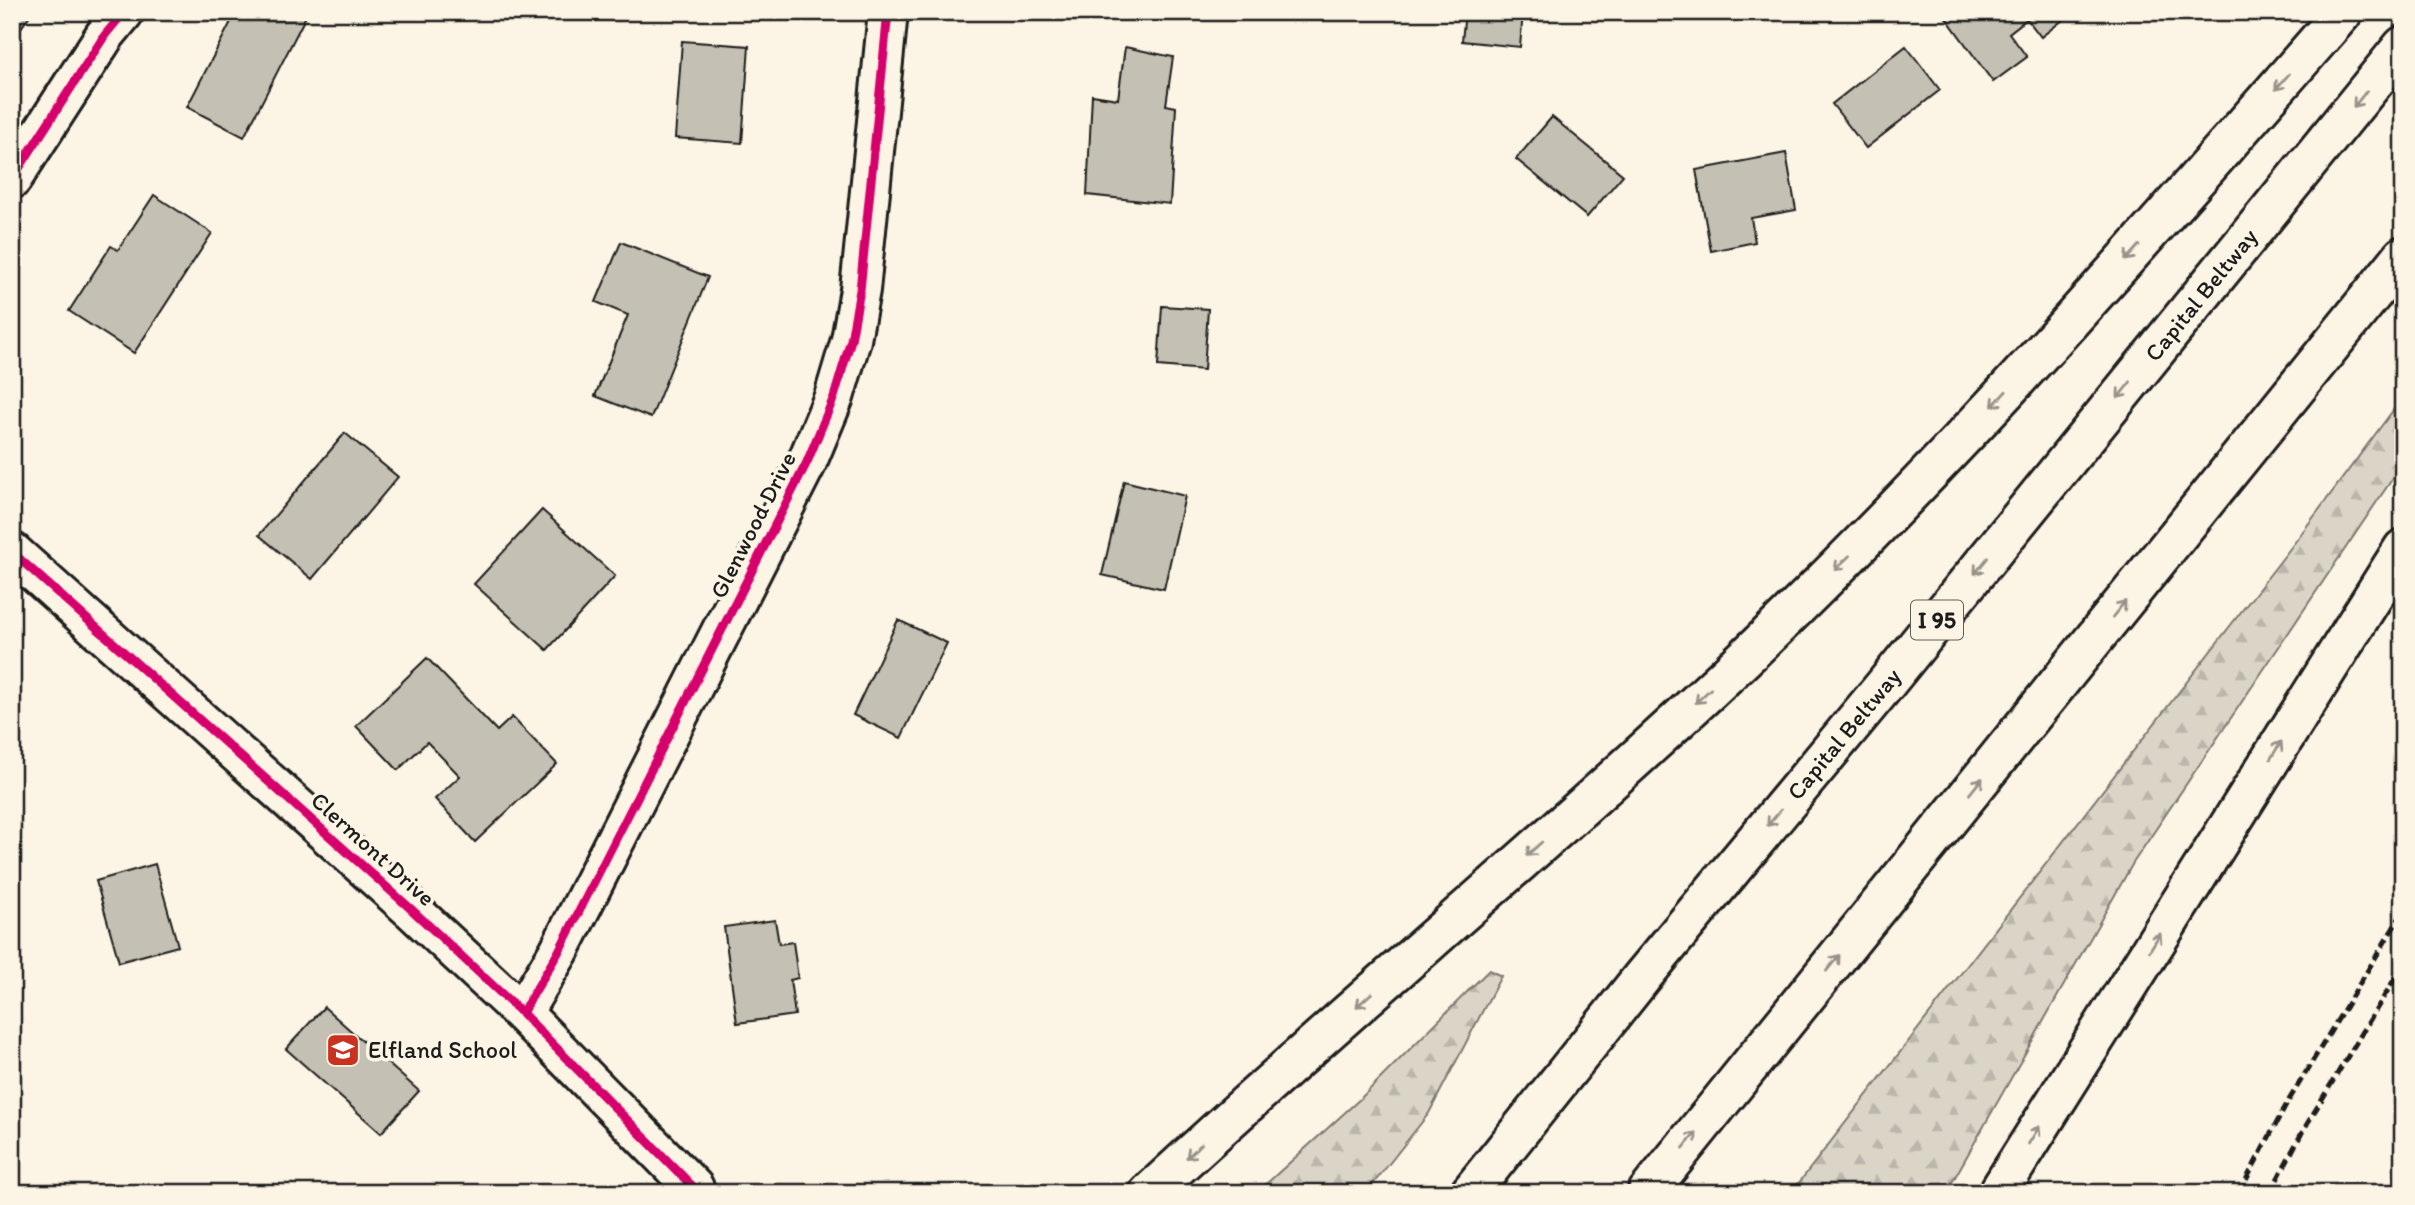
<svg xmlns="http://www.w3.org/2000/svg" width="2415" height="1205" viewBox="0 0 2415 1205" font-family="Itim,sans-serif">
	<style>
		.forest { fill: url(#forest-firs); stroke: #7c7872; stroke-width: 2 }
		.building { fill: #c4c0b3; stroke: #1c1c1c; stroke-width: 2 }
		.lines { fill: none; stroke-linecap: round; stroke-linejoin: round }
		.minor-casing { stroke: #1c1c1c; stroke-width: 44 }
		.motorway-casing { stroke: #1c1c1c; stroke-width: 44 }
		.minor { stroke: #fcf5e5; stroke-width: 38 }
		.motorway { stroke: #fcf5e5; stroke-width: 38 }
		.rail { stroke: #1c1c1c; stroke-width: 5; stroke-dasharray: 10 5; stroke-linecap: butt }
		.cycleway-casing { stroke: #fcf5e5; stroke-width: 13 }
		.cycleway { stroke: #d6006c; stroke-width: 9 }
		.oneway { stroke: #97938b }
		.labels { text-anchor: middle; stroke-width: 7; stroke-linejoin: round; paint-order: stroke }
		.shield { fill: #fcf5e5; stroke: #5f5d58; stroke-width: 2 }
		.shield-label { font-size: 23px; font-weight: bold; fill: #1c1c1c }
		.street-label { font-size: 24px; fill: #1c1c1c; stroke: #fcf5e5 }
		.poi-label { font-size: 24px; fill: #1c1c1c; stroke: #fcf5e5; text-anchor: start }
	</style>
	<defs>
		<pattern id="forest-firs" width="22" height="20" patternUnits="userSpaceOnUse" patternTransform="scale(1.75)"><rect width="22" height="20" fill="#dbd5c8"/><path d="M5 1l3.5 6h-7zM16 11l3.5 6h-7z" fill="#bbb6ab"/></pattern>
	</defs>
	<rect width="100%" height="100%" fill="#fcf5e5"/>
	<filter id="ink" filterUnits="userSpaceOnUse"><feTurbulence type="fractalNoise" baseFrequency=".0143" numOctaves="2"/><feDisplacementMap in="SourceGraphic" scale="14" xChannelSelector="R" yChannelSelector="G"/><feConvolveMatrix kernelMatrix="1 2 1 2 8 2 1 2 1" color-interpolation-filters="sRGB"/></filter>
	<g filter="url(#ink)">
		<g class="forest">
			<path d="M2403,397v66l-270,400 -187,330h-155l501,-647z"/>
			<path d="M1489,970l12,6 -72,137 -63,80h-110l105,-95z"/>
		</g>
		<g class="building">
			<path d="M12,12h20l-20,29z"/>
			<path d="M236,12h72l-64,125 -57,-30z"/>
			<path d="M1465,12h58l-3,35 -58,-6z"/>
			<path d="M1942,12h131l-32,25 -14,-18 -18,14 18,24 -34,25z"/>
			<path d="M682,41l67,5 -7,97 -67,-5z"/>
			<path d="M1906,46l34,44 -74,58 -34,-44z"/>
			<path d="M1125,47l48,10 -7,48 10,2 -6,97 -83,-9 5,-100 26,4z"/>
			<path d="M1552,117l71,58 -36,42 -71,-58z"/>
			<path d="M1786,153l10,57 -45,8 4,24 -44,9 -15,-81z"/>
			<path d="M154,195l58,38 -78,120 -65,-42 42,-65 7,4z"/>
			<path d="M621,242l87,35 -57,141 -56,-22 33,-81 -32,-13z"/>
			<path d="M1162,306l46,3 -4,61 -46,-4z"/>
			<path d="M345,433l53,44 -86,102 -53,-44z"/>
			<path d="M1124,481l61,15 -21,93 -62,-14z"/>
			<path d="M542,510l73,66 -68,74 -73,-66z"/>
			<path d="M898,620l49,23 -46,95 -48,-23z"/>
			<path d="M427,658l70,73 15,-14 45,47 -82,78 -40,-43 25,-23 -33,-34 -29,28 -42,-44z"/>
			<path d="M155,864l23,82 -59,16 -23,-81z"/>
			<path d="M775,920l4,24 14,-2 5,36 -8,2 5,35 -58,8 -13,-96z"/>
			<path d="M324,1007l95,84 -38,42 -95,-84z"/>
		</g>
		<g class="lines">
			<g class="minor-casing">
				<g id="minor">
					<path d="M12,179l93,-144 19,-23"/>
					<path d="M12,552l399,357 111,104 172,175"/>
					<path d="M522,1013l37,-62 248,-489 27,-65 17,-57 9,-50 28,-278"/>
				</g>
			</g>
			<g class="motorway-casing">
				<g id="motorway">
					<path d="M1149,1193c198,-184 407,-356 603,-542 210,-201 400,-420 591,-639"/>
					<path id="s1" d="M1470,1193l173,-217 241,-290 519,-640"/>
					<path d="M1647,1193l756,-937"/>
					<path d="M1998,1193l405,-644"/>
				</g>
			</g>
			<use href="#minor" class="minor"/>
			<use href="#motorway" class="motorway"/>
			<g class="rail">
				<path d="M2239,1193l50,-93 114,-188"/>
				<path d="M2270,1193l34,-64 99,-164"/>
			</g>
			<g class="cycleway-casing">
				<g id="cycleway">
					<path d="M12,179l93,-144 19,-23"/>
					<path d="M12,552l399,357 111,104 172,175 -2,5"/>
					<path d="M522,1013l37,-62 248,-489 27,-65 17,-57 9,-50 28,-278"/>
				</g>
			</g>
			<use href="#cycleway" class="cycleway"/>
		</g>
		<defs><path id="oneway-shaft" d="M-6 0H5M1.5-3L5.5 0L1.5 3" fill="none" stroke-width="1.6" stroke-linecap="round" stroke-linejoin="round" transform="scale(1.75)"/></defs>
		<g class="oneway">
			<use href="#oneway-shaft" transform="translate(2282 82) rotate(131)"/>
			<use href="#oneway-shaft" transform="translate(2360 99) rotate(129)"/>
			<use href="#oneway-shaft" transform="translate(2132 253) rotate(132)"/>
			<use href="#oneway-shaft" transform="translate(2124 390) rotate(129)"/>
			<use href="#oneway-shaft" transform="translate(1999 399) rotate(133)"/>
			<use href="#oneway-shaft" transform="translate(1842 563) rotate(136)"/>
			<use href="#oneway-shaft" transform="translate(1981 566) rotate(129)"/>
			<use href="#oneway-shaft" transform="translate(2119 609) rotate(-51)"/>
			<use href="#oneway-shaft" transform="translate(1703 696) rotate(137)"/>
			<use href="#oneway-shaft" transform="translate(2276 750) rotate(-58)"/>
			<use href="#oneway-shaft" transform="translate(1976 786) rotate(-51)"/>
			<use href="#oneway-shaft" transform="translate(1774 818) rotate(130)"/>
			<use href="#oneway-shaft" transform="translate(1534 849) rotate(138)"/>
			<use href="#oneway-shaft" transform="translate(2155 942) rotate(-58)"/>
			<use href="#oneway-shaft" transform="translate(1833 963) rotate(-51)"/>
			<use href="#oneway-shaft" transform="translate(1364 1000) rotate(138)"/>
			<use href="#oneway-shaft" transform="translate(2034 1135) rotate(-58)"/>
			<use href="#oneway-shaft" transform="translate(1690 1140) rotate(-51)"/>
			<use href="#oneway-shaft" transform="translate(1194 1151) rotate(137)"/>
		</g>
	</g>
	<defs>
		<g id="school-square" transform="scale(1.75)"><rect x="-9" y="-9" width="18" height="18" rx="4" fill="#c8321e" stroke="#fcf5e5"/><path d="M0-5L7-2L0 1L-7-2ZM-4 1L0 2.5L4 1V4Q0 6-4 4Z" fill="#fff"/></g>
	</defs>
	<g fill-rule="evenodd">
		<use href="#school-square" x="343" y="1050"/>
	</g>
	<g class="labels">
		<rect class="shield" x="1911" y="600.5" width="52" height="39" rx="5"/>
		<g class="shield-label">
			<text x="1937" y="628">I 95</text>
		</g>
		<g class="street-label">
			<text dy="8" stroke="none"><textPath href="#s1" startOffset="1158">Capital Beltway</textPath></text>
			<text transform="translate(753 525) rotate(-63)" y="8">Glenwood Drive</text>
			<text dy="8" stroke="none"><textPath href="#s1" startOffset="592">Capital Beltway</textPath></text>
			<text transform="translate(373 849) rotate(42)" y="8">Clermont Drive</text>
		</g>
		<g class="poi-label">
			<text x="368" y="1058">Elfland School</text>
		</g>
	</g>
	<rect width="2415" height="1205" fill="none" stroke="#fcf5e5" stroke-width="42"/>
	<rect x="21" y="21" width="2373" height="1163" fill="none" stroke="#1c1c1c" stroke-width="2.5" filter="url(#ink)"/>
</svg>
